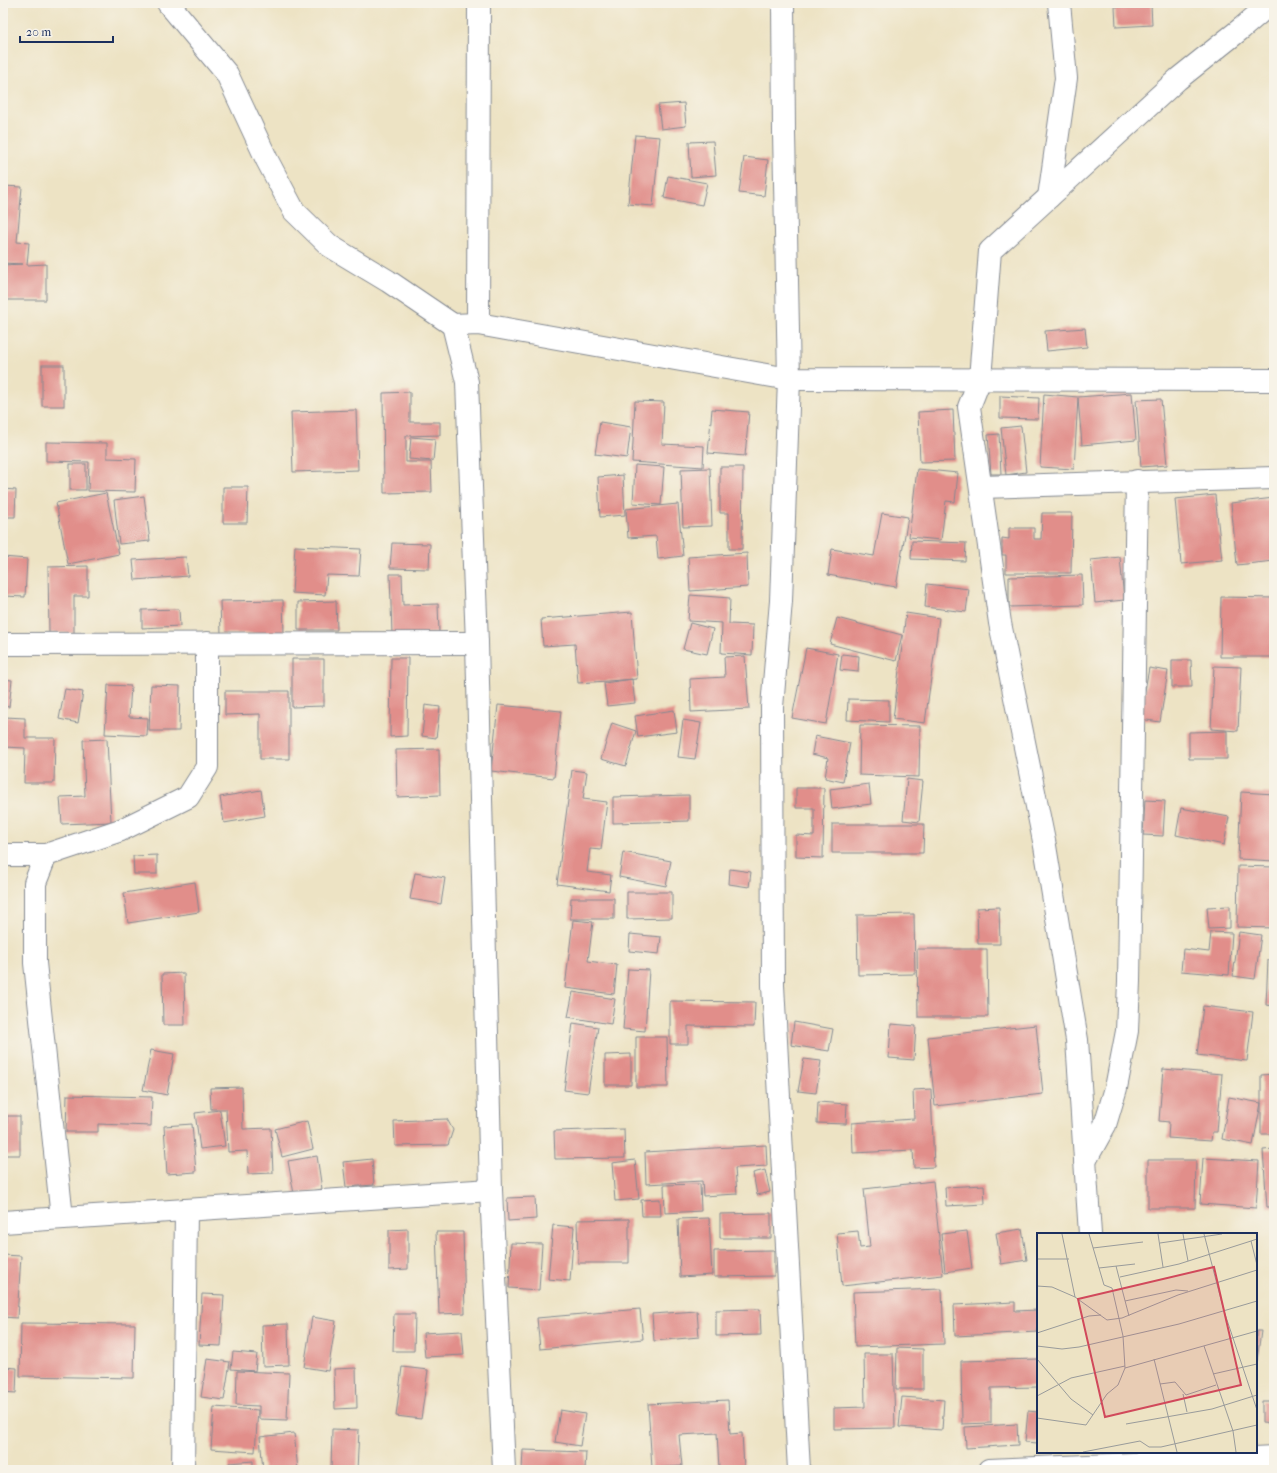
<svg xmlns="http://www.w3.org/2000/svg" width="1277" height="1473" viewBox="0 0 1277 1473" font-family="'IM FELL French Canon',serif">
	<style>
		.building { fill: #e18e8a }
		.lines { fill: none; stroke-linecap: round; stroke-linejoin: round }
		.minor-casing { stroke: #848991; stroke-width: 24 }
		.minor { stroke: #fff; stroke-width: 22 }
		.inset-road { fill: none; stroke: #999b9b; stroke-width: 1 }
		.view { fill: #d1495b; fill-opacity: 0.15; stroke: #d1495b; stroke-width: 2 }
		.inset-edge { fill: none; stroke: #1b2f5e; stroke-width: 2 }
	</style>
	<rect width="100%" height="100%" fill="#f7f3e8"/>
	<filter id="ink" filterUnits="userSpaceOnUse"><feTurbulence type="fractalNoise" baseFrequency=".025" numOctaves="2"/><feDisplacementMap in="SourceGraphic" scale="8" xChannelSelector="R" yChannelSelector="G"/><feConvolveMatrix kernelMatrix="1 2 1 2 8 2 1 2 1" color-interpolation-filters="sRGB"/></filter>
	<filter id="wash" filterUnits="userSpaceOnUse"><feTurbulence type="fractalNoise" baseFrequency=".012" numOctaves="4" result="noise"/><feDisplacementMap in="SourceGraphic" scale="16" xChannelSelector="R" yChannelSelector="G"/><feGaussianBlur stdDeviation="0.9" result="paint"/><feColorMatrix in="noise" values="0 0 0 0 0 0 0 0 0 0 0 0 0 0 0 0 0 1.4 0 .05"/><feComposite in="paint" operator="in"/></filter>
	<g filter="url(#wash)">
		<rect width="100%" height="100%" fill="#ede3c4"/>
		<g id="blocks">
			<g class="building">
				<path d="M1151,4l1,21 -36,2 -1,-20z"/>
				<path d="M684,103l2,23 -25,3 -3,-24z"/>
				<path d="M635,135l25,2 -7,69 -25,-2z"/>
				<path d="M713,141l3,34 -25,2 -2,-35z"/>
				<path d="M744,157l24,3 -4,36 -25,-3z"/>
				<path d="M668,176l39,7 -5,22 -38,-7z"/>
				<path d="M3,186l19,1 -5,55 12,1 -2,22 19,-1v36h-43v-35l20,-1 -20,-1z"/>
				<path d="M1085,328l2,19 -40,4 -2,-20z"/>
				<rect x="42" y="365" width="22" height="41"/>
				<path d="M410,392v30h30v13l-34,1v26h25l1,30 -48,1 -1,-100z"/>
				<path d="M1132,393l4,47 -54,5 -4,-47 -4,71 -34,-2 4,-73 34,3z"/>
				<path d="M1000,396l39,2 -1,21 -38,-1z"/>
				<path d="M1161,399l6,66 -26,2 -5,-67z"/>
				<path d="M635,401l29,1 -2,42 42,2 -1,21 -71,-5z"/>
				<path d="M712,409l37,3 -4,44 -37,-3z"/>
				<path d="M356,410l2,60 -65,2 -2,-60z"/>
				<path d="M953,410l2,51 -35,1 -2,-50z"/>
				<path d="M600,422l31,5 -4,31 -32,-4z"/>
				<path d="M1021,426l5,46 -20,3 -5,-47z"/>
				<path d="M999,434l2,40h-10l-3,-39z"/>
				<path d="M411,437l24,2 -2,22 -24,-2z"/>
				<path d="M46,442l61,1v15l29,1 -1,33 -47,-1 1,-29 -43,-1z"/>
				<rect x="70" y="464" width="16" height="26"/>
				<path d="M635,465l29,2 -3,38 -28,-2z"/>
				<path d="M720,467h23l-1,82h-13v-36h-9z"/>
				<path d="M710,468l2,58 -29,1 -2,-58z"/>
				<path d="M917,469l41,4 -3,29 -9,-1 -5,39 -32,-3z"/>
				<path d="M623,475l2,40 -25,2 -2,-40z"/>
				<path d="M223,487h25l-1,36h-24z"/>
				<path d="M3,489l13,1 -1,27h-11v5h-1z"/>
				<path d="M106,493l13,61 -51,10 -12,-61z"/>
				<path d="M1215,495l7,65 -41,4 -6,-65z"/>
				<path d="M144,496l6,45 -31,3 -5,-44z"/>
				<path d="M1274,498v63l-37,4 -6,-62z"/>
				<path d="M678,504l5,52 -25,3 -2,-23 -28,2 -2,-29z"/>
				<path d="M882,513l26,4 -12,70 -68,-12 4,-26 42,7z"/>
				<path d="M1042,513h30l-1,60h-65v-18h-4v-17l7,1v-11h25v11h7z"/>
				<path d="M912,541l54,2 -1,18 -54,-2z"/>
				<path d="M392,543l38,1 -1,25 -39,-1z"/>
				<path d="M295,546l66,3 -2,27 -32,-1 -2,20 -33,-2z"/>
				<path d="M747,553l1,34 -58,4 -2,-34z"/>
				<path d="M3,557l24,2 -2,38 -22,-1z"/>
				<path d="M186,557l2,19 -53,4 -2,-20z"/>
				<path d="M1120,557l4,43 -29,3 -4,-43z"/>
				<path d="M88,566v30h-14v37h-25l-1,-66z"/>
				<path d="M390,574h12l1,31 35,-1 1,29 -47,2z"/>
				<path d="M1082,575l1,30 -74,2v-30z"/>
				<path d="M927,584l42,5 -3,23 -41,-5z"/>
				<path d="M690,595l40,3 -1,26 24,1 -1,30 -31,-2 1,-30 -34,-2z"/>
				<path d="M1221,597l53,1v59h-54z"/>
				<path d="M283,600l1,33 -63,1 -1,-33z"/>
				<path d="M336,601l1,29h-39v-28z"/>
				<path d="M179,609l1,17 -38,2v-18z"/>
				<path d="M632,612l5,67 -59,4 -3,-39 -32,2 -2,-27z"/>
				<path d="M906,613l33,5 -14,105 -32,-4z"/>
				<path d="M837,618l65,17 -6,26 -66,-17z"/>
				<path d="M690,623l23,6 -6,25 -24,-5z"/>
				<path d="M806,648l32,6 -12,70 -34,-6z"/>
				<path d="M842,654l17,2 -1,16 -18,-2z"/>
				<path d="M745,656l4,53 -58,3 -1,-33 35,-2 -1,-20z"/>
				<path d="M391,658h17l-1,78 -17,1z"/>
				<path d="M292,659h32v47l-32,1z"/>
				<path d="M1172,660h19l1,27h-20z"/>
				<path d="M1214,666l27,1 -3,64 -27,-2z"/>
				<path d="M1149,668l19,3 -8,51 -20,-3z"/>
				<path d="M3,679l9,1 -3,27 -6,-1z"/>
				<path d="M632,679l3,24 -28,3 -3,-23z"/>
				<path d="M108,685l23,1 -2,31 19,1 -1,18 -42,-2z"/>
				<path d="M151,685l29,1 -1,45h-30z"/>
				<path d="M65,689l18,3 -5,31 -19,-4z"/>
				<path d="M225,691h64v68h-29v-45l-35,1z"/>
				<path d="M848,699l41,1v22l-42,-2z"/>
				<path d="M425,705l15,2 -4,31 -14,-2z"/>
				<path d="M498,705l63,6 -7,67 -63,-7z"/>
				<path d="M674,710l3,22 -39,5 -3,-21z"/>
				<path d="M5,717l20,1v20h30l-1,45h-30l1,-35 -21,-1z"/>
				<path d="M683,720l18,3 -6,36 -17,-2z"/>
				<path d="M612,723l24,8 -10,35 -25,-7z"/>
				<path d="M860,725l60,1 -1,51 -60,-2z"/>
				<path d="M1227,731v28h-38v-27z"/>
				<path d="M815,736l35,7 -7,39 -18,-4 3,-20 -16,-4z"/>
				<path d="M107,739l4,83 -49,2 -2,-27 25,-1 -2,-56z"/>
				<path d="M439,749l1,46 -43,2 -1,-47z"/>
				<path d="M572,770l15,2 -4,27 24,3 -6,48 -11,-1 -3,23 24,3 -2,16 -52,-7z"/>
				<path d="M907,779l16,2 -4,41 -16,-2z"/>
				<path d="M869,784l2,20 -39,5 -2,-20z"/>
				<path d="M796,788h28l-1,70 -27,-1v-22l18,1v-28h-18z"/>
				<path d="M261,790l4,26 -41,7 -4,-26z"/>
				<path d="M1241,792l33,2v67l-36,-2z"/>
				<path d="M689,795v26l-76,2v-26z"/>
				<path d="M1145,800l20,1 -2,35 -20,-1z"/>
				<path d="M1181,808l48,9 -5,28 -48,-10z"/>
				<path d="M832,824h92l-1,29h-91z"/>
				<path d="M623,852l48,9 -5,25 -47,-9z"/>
				<path d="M157,855v19h-23l-1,-18z"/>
				<path d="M1238,866l36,1v61l-37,-1z"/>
				<path d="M730,869l21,3 -2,15 -20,-3z"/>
				<path d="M415,873l30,5 -4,26 -31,-5z"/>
				<path d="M195,882l4,30 -71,11 -4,-30z"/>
				<path d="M627,892h45v26l-45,1z"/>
				<path d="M571,898h43v21h-44z"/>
				<path d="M1230,906v22l-21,1 -2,-22z"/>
				<path d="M999,907l1,37h-22l-1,-36z"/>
				<path d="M914,914l1,60 -57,1 -1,-60z"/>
				<path d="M573,920l20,2 -5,39 29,4 -3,29 -49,-6z"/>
				<path d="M1211,932l21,1 -3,42 -48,-4 2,-22 26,3z"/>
				<path d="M1239,932l22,3 -6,44 -22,-3z"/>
				<path d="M630,934l31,3 -2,17 -30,-3z"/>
				<path d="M917,949h70l1,68h-70z"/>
				<path d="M1268,960h6v46l-8,-1z"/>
				<path d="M628,969l21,1 -4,61 -22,-2z"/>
				<path d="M184,973l1,52h-22l-1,-51z"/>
				<path d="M573,992l42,7 -4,25 -43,-7z"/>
				<path d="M670,1001l85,1 -1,25 -66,-1v18h-18z"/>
				<path d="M1203,1006l50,6 -6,49 -50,-6z"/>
				<path d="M794,1022l39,7 -4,22 -38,-6z"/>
				<path d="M573,1023l25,4 -10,66 -24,-3z"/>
				<path d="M891,1024l25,2 -2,34 -25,-2z"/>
				<path d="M1036,1025l7,69 -108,12 -7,-69z"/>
				<path d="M636,1037h31l1,50h-32z"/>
				<path d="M151,1050l23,4 -7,41 -24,-5z"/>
				<path d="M631,1054v31h-26v-30z"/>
				<path d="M804,1059l17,2 -5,32 -18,-2z"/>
				<path d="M1163,1069l59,5 -5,58h-5l-1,9 -43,-3 1,-16 -10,-1z"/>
				<path d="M1274,1074v60h-13v-31l-8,42 -31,-6 7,-42 32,6v-28z"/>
				<path d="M242,1087l1,42 28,-1 2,45 -25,1 -1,-23 -19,1 -2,-43h-15l-1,-21z"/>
				<path d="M931,1089l3,78 -20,1 -1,-18 -60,3 -1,-30 62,-4 -1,-29z"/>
				<path d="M67,1095l85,2 -1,29 -53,-2v8h-32z"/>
				<path d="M818,1102l29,2 -1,20 -29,-1z"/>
				<path d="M220,1110l5,36 -25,3 -5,-36z"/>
				<path d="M7,1116h13v39h-17v-31h4z"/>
				<path d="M447,1119l6,11 -5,15 -53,1 -1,-25z"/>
				<path d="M307,1121l6,28 -31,8 -7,-28z"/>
				<path d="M192,1124l4,48 -29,2 -3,-48z"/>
				<path d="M624,1129l1,29 -70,1 -1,-28z"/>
				<path d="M766,1145l1,21 -32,2 2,26 -34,2 -1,-15 -56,3 -1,-32z"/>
				<path d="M1274,1149v58h-7l-4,-57z"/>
				<path d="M317,1156l5,33 -28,5 -6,-33z"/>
				<path d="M1203,1158l56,3 -3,47 -56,-4z"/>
				<path d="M372,1159l2,26 -28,2 -3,-25z"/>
				<path d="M635,1160l4,39 -24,2 -3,-38z"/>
				<path d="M1148,1160h48l-1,48h-47z"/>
				<path d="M765,1170l5,22 -13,3 -4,-22z"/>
				<path d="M933,1181l10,94 -101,11 -5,-53 21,-2 2,17 10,-1 -6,-58z"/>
				<path d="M700,1184l1,27 -36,2 -1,-28z"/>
				<path d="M984,1185l1,19 -39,2 -1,-19z"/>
				<path d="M535,1197l1,22 -28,2 -1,-23z"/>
				<path d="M660,1199l1,17h-19l-1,-16z"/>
				<path d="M771,1213v25h-51v-24z"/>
				<path d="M709,1218l3,57 -32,2 -2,-58z"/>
				<path d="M629,1219v44h-51l-1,-43z"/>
				<path d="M553,1225l21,2 -4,54 -22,-2z"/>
				<path d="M408,1229v40l-19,1v-40z"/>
				<path d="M1022,1229l5,31 -26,4 -5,-31z"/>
				<path d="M967,1231l5,37 -27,4 -4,-38z"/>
				<path d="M436,1232h27l2,81 -26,1z"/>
				<path d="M511,1243l31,1 -3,46 -30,-2z"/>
				<path d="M774,1250v26l-60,1v-26z"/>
				<path d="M3,1255l18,1 -4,62 -14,-1z"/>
				<path d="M942,1289l2,55 -89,3 -2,-55z"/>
				<path d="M202,1294l22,1 -3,51 -22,-1z"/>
				<path d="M1015,1302v9l23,-1v22l-83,4 -1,-31z"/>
				<path d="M640,1309l3,30 -103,10 -3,-31z"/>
				<path d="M760,1309l1,26 -45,1v-26z"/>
				<path d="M697,1311l2,26 -45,4 -2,-27z"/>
				<path d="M394,1314h21l-1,37h-21z"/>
				<path d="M312,1317l24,4 -8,50 -24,-4z"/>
				<path d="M21,1323l114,1 -1,54 -114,-2z"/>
				<path d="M288,1324l1,41 -26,1 -1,-41z"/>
				<path d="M462,1331l2,24 -39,2 -2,-24z"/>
				<path d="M1256,1331h5l-4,30 -1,-1z"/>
				<path d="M897,1348l26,1v40h-27z"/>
				<path d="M233,1352l24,2 -2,17 -24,-2z"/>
				<path d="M864,1354h29l2,74 -61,1v-21l31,-1z"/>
				<path d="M207,1359l23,3 -6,38 -23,-3z"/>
				<path d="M1038,1359v28l-47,1v35l-29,1 -1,-63z"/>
				<path d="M3,1367l14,1 -1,25 -13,-1z"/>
				<path d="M402,1367l26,3 -7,49 -25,-3z"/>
				<path d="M356,1368l1,40 -22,1 -1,-40z"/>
				<path d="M237,1371l52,2 -2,47 -28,-1v-13l-23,-1z"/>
				<path d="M902,1397l42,3 -2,30 -43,-3z"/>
				<path d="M728,1400l2,34 12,-1 2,35 -25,1 -2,-36 -38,2 3,31 -30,2 -4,-64z"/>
				<path d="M1262,1401h12v23l-12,-1z"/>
				<path d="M214,1407l44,3 -3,42 -44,-3z"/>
				<path d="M560,1410l25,4 -5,32 -25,-4z"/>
				<path d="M1028,1411l10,1v31l-13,-1z"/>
				<path d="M1017,1424l1,21 -52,3 -1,-21z"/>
				<path d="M332,1429l27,1 -2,40h-26z"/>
				<path d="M294,1433l4,37h-35l-3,-33z"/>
				<path d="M523,1450l63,2 -1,18h-63z"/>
				<path d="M253,1461v9h-24v-7z"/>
			</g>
		</g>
	</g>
	<g filter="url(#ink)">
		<use href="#blocks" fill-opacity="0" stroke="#848991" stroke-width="1"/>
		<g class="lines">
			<g class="minor-casing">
				<g id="minor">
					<path d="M168,3l59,71 40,86 27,51 36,35 58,35 65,44 25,-1 311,55 485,1"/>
					<path d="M783,3l1,130 5,246 -8,222 -9,106 1,278 26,485"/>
					<path d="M1049,197l17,-119 -7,-75"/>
					<path d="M478,324l1,-321"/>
					<path d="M453,325l14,57 10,261 14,547 13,280"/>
					<path d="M981,487l293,-9"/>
					<path d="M3,644l474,-1"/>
					<path d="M3,855h43"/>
					<path d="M1085,1161l20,-36 11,-37 11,-57 2,-50 8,-500"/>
					<path d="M62,1218l-27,-255v-80l11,-28 75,-25 67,-33 19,-30v-124"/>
					<path d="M3,1222l488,-32"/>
					<path d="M1090,1234l-13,-194 -32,-194 -45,-223 -31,-216 11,-28 10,-128 188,-172 64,-51 29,-25"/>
					<path d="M183,1470l3,-260"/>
					<path d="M989,1470l124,-5 161,-8"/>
				</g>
			</g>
			<use href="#minor" class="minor"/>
		</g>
	</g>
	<g transform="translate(1037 1233)">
		<rect width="220" height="220" fill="#ede3c4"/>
		<path class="inset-road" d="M25,1l13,63M121,1l5,33M146,1l5,27M167,1l20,77 33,99M220,6l-6,2 6,24M123,10l62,-9M56,15l50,-6M0,26h32M79,33l13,50M62,35l36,-4M83,44l59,-13 72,-23M0,53l15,1 23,10 32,23 15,-2 56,-23 79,-25M88,68l51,-11 12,1M0,100l52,-17 12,-1M0,113l25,3 17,-2 100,-23 78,-23M167,113l29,85 3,21M0,126l34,40 22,16M117,126l23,93M88,135l132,-37M176,141l44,-10M123,151l15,-2 11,13 30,-10M146,161l4,18M0,163l34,-18 54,-12M0,185l49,7 21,-31 11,-9 7,-17 -2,-32 -11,-48 -8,-3 -15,-51M89,191l86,-15 45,-14M46,219l57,-11 9,6h12l96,-22"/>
		<path class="view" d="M177,34l27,118 -136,32 -27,-118z"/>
		<rect width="220" height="220" class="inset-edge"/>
	</g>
	<rect width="1277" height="1473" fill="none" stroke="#f7f3e8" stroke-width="16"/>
	<path d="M20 36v6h93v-6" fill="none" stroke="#1b2f5e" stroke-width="2"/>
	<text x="26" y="36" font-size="12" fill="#1b2f5e" stroke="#f7f3e8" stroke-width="3" paint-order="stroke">20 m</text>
</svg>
